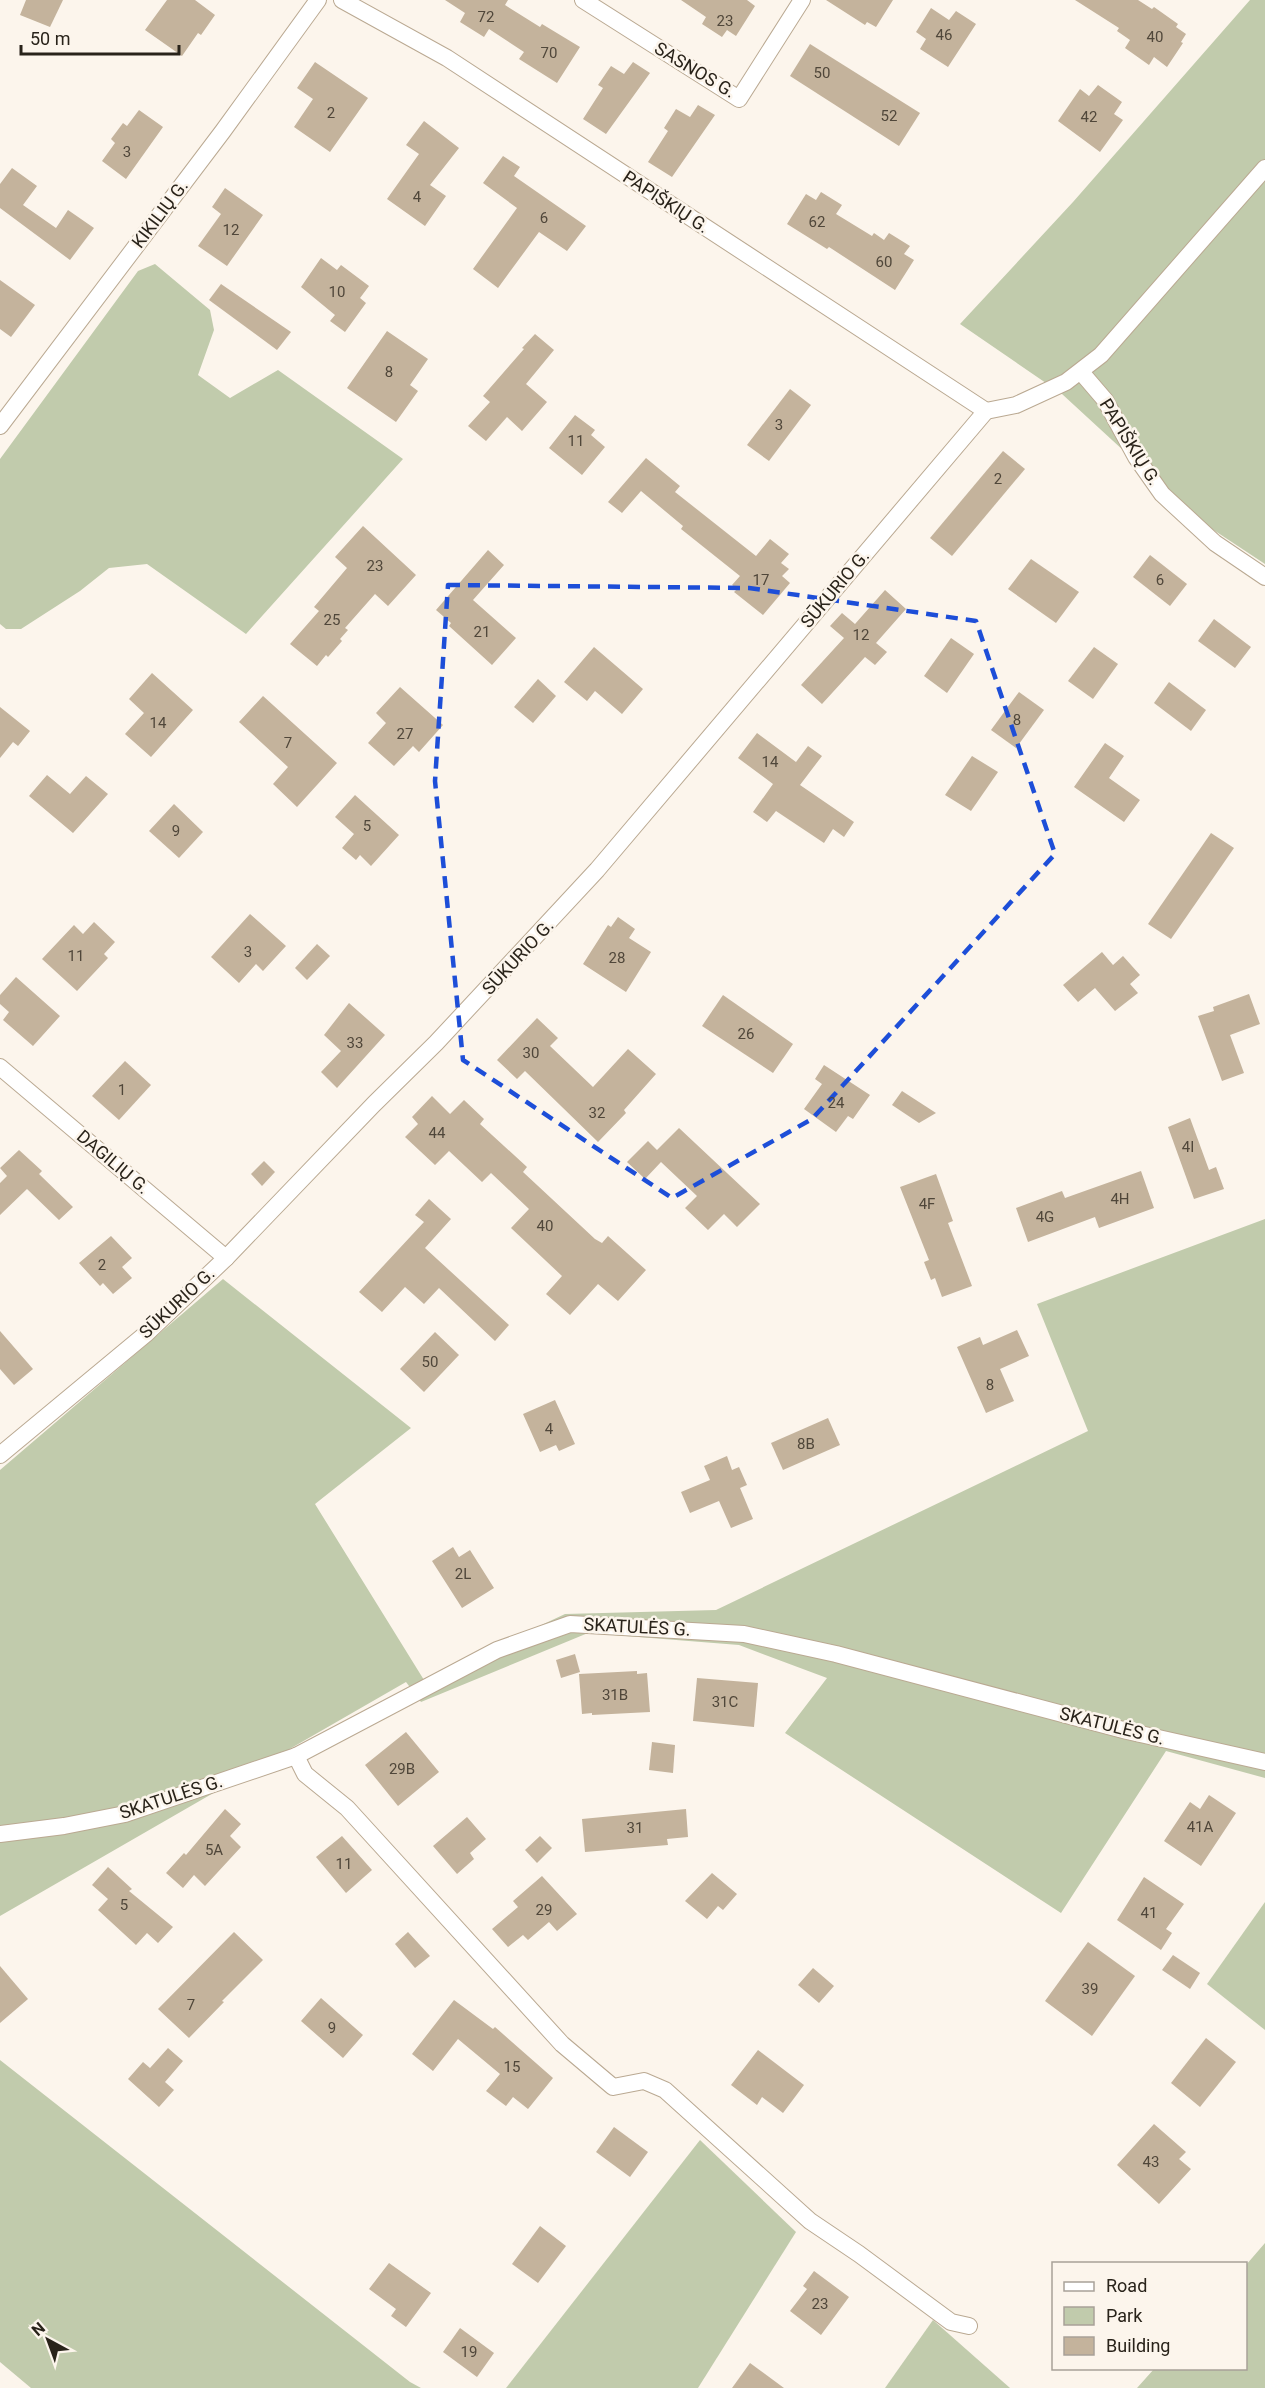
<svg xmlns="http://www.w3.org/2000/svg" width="1265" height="2388" viewBox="0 0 1265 2388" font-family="Roboto,sans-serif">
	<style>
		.green { fill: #c1cbac }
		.building { fill: #c4b39c }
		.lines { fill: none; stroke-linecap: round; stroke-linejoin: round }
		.minor-casing { stroke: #baa992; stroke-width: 18 }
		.minor { stroke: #fff; stroke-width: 16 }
		.marked { fill: none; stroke: #1d4ed8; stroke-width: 4.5; stroke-dasharray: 12 8; stroke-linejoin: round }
		.labels { text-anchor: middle; stroke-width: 5; stroke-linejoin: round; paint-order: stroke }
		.number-label { font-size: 15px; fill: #50473a }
		.street-label { font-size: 18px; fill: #29231a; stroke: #fcf5ec }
	</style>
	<rect width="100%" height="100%" fill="#fcf5ec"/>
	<g class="green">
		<path d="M1250,0h15v564l-65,-43 -138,-127 -102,-70 113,-122z"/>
		<path d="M155,264l55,46 4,20 -16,45 32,23 48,-28 125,89 -157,175 -99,-70 -38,4 -29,23 -59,38h-15l-6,-5v-165l138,-188z"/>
		<path d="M1265,1219v559l-99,-27 -105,162 -276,-180 42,-55 -88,-33 -151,-12 -167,69 -15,-20 -406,234v-446l223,-191 188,149 -96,76 109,176 141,-66 151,-4 372,-179 -51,-127z"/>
		<path d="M1265,1902v128l-58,-46z"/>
		<path d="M0,2060l410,322 11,6h-390l-31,-26z"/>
		<path d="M700,2140l96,92 -98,156h-192z"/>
		<path d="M1265,2243v145h-128l17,-19 92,-1v-103z"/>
		<path d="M933,2320l77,68h-125z"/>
	</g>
	<g class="building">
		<path d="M26,0h37l-13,27 -30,-12z"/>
		<path d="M167,0h28l20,15 -14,20 -3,-2 -16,23 -37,-26z"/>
		<path d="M445,0h63l-3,5 35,22 2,-3 38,23 -23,36 -38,-24 5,-7 -35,-23 -5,8 -24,-15 5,-9z"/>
		<path d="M681,0h66l8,6 -19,30 -9,-6 -5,7 -20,-13 4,-7z"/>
		<path d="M826,0h67l-17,27 -9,-5 -2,3z"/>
		<path d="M1075,0h63l14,9 2,-2 24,17 -2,3 10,7 -5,8 2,1 -16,24 -13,-10 -5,8 -24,-17 5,-8 -13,-9 2,-3z"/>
		<path d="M931,8l18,12 7,-9 20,13 -28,43 -28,-18 6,-10 -10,-7z"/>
		<path d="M810,44l110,69 -21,33 -109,-70z"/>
		<path d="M315,62l53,36 -38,54 -36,-25 19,-28 -16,-11z"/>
		<path d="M633,62l17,11 -44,61 -23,-15 20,-31 -5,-3 13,-19 13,8z"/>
		<path d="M1098,85l24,17 -8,12 9,6 -23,32 -42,-31 22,-32 9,7z"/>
		<path d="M698,105l17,10 -43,62 -24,-15 20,-31 -4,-3 12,-19 14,8z"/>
		<path d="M139,110l24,17 -37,52 -24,-18 13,-18 -4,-4 12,-16 4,3z"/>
		<path d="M424,121l35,27 -29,37 16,11 -21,30 -38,-27 32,-45 -13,-9z"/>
		<path d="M503,156l17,11 -6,9 72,50 -19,25 -28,-19 -41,56 -25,-19 44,-61 -34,-25z"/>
		<path d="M12,168l25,18 -14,19 33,23 12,-18 26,18 -24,32 -70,-52v-24z"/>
		<path d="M225,188l38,27 -36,51 -29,-20 23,-32 -9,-7z"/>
		<path d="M821,192l21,13 -6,9 36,22 2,-3 10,7 5,-7 21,13 -6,8 10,6 -19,30 -66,-43 -2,2 -40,-25 19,-30 10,6z"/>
		<path d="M321,258l16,12 4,-5 28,21 -9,12 6,5 -21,29 -15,-11 5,-6 -34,-28z"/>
		<path d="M0,280l35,25 -24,32 -11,-8z"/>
		<path d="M221,284l70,48 -14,18 -68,-50z"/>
		<path d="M387,331l41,28 -18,26 8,6 -22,31 -49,-34z"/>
		<path d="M535,334l19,16 -28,34 21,18 -25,29 -15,-14 -21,24 -18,-15 22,-24 -7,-6 41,-47 -2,-1z"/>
		<path d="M790,389l21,16 -42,56 -22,-16z"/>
		<path d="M575,415l20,15 -4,5 14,12 -23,28 -33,-27z"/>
		<path d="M1003,451l22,18 -73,87 -22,-18z"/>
		<path d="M646,458l34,28 -5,6 81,64 14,-17 19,15 -8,9 8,6 -7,7 8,7 -27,32 -29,-23 3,-3 -5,-4 8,-9 -59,-47 2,-3 -42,-35 -19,22 -14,-11z"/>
		<path d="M363,526l53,49 -28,31 -13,-12 -30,34 3,2 -8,9 2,2 -14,16 -2,-2 -9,11 -27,-22 29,-33 -5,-4 33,-39 -12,-11z"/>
		<path d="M488,550l16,15 -31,35 43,38 -24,27 -43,-39 2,-3 -15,-13z"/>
		<path d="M1150,555l37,29 -17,22 -37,-29z"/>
		<path d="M1031,559l48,33 -23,31 -48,-34z"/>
		<path d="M885,590l21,19 -30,34 11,9 -12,13 -10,-8 -43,47 -21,-19 43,-47 -14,-12 12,-13 13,11z"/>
		<path d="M1214,619l37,28 -16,21 -37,-27z"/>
		<path d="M951,638l23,16 -27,39 -23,-17z"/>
		<path d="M594,647l49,42 -21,25 -27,-23 -8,10 -23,-19z"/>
		<path d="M1094,647l24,17 -25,35 -25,-18z"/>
		<path d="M152,673l41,37 -42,47 -26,-23 19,-21 -15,-14z"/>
		<path d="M538,679l18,17 -23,27 -19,-16z"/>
		<path d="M1169,682l37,28 -15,21 -37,-28z"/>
		<path d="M400,687l43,38 -24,27 -6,-6 -19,20 -26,-23 18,-20 -10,-10z"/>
		<path d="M1019,692l25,18 -28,38 -25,-18z"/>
		<path d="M263,696l74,67 -40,44 -24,-23 15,-17 -49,-45z"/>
		<path d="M0,707l30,24 -12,15 -5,-4 -13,16z"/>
		<path d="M757,733l39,29 12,-16 14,10 -22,29 54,37 -10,15 -11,-8 -9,14 -48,-32 -9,11 -14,-10 20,-28 -35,-26z"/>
		<path d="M1105,743l19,13 -15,22 31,22 -16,22 -50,-35z"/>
		<path d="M972,756l26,16 -27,39 -26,-16z"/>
		<path d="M47,775l23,19 16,-18 22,18 -35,39 -44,-37z"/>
		<path d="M355,795l44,40 -28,31 -11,-11 -4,5 -14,-12 12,-14 -19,-17z"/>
		<path d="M174,804l29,28 -24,26 -30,-27z"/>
		<path d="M1211,833l23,15 -63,91 -23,-15z"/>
		<path d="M250,914l36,32 -23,25 -7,-7 -17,19 -28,-26z"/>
		<path d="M618,917l17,12 -6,9 22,14 -25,40 -43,-28 25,-39 3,2z"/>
		<path d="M94,922l21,20 -11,12 4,4 -31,33 -35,-32 32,-34 9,9z"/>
		<path d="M317,944l13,12 -23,24 -12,-12z"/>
		<path d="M1102,952l11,13 10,-9 17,19 -10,9 8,9 -23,18 -20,-23 -17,14 -15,-17z"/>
		<path d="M16,977l44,39 -27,30 -30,-26 6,-8 -9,-8v-9z"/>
		<path d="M1249,994l11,30 -30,11 14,38 -22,8 -24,-65 16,-5 -1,-4z"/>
		<path d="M723,995l70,49 -20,29 -71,-47z"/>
		<path d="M349,1003l36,32 -48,53 -16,-16 20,-21 -17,-16z"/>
		<path d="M537,1018l21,20 -8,8 43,41 35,-38 28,25 -32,36 2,3 -28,29 -73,-71 -8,8 -20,-19z"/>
		<path d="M125,1061l26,24 -32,35 -27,-24z"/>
		<path d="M824,1065l46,30 -17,24 -5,-3 -12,16 -32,-23 18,-25 -7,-5z"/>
		<path d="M902,1091l34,22 -17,10 -27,-18z"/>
		<path d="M432,1096l18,18 14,-14 20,19 -4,5 47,43 -4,5 72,67 7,4 6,-7 38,34 -28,31 -20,-17 -28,31 -24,-21 16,-18 -51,-48 18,-19 -38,-36 -9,9 -33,-31 -14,14 -30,-28 13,-13 -6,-7z"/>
		<path d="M1190,1118l19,52 7,-3 8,22 -30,10 -26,-72z"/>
		<path d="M679,1128l81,76 -23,23 -13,-13 -16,16 -23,-22 12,-12 -36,-34 -16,17 -18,-17 21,-21 9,9z"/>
		<path d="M19,1150l23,21 -3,3 34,33 -14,13 -32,-31 -27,26v-32l7,-7 -7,-8z"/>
		<path d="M264,1161l11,11 -13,14 -11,-12z"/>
		<path d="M1141,1171l13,37 -55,20 -4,-11 -67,25 -12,-34 46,-17 3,7z"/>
		<path d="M936,1174l17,47 -5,2 24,63 -30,11 -7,-19 -4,2 -7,-18 5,-2 -29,-73z"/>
		<path d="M429,1199l22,20 -26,29 84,77 -14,16 -56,-53 -15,16 -19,-17 -23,25 -23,-20 65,-70 -9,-7z"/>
		<path d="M111,1236l21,22 -10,9 10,11 -19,16 -10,-11 -3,3 -21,-23z"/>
		<path d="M1017,1330l12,26 -29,13 14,32 -28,12 -29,-66 23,-10 3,8z"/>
		<path d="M0,1331l33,38 -19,16 -14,-16z"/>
		<path d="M435,1332l24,23 -35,37 -24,-23z"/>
		<path d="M555,1400l20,44 -16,7 -3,-6 -16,7 -17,-38z"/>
		<path d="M828,1418l12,27 -57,25 -12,-27z"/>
		<path d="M727,1456l5,14 7,-3 8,18 -7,3 13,31 -22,9 -12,-27 -29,12 -9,-21 29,-12 -6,-14z"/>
		<path d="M453,1547l6,10 11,-7 24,38 -32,20 -30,-47z"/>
		<path d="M575,1654l5,18 -19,6 -5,-18z"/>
		<path d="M637,1671v3l10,-1 3,39 -58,3v-2l-10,1 -3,-40z"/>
		<path d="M697,1678l61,5 -4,44 -61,-6z"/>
		<path d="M406,1732l33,40 -41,34 -33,-41z"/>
		<path d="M652,1742l23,3 -2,28 -24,-3z"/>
		<path d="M1209,1795l27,18 -35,53 -37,-25 26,-39 10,7z"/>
		<path d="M225,1809l16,15 -11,12 11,11 -36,39 -11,-11 -11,13 -17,-15 18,-20 2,2z"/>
		<path d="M686,1809l2,28 -21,2 1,6 -83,7 -3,-33z"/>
		<path d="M467,1817l19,22 -16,14 4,6 -17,15 -24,-28z"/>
		<path d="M342,1836l30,34 -26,23 -30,-36z"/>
		<path d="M540,1836l12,12 -15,15 -12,-13z"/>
		<path d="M108,1867l24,22 -3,2 44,36 -15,16 -11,-10 -11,12 -38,-35 10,-11 -16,-14z"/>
		<path d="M712,1873l25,21 -14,16 -5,-4 -11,13 -22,-18z"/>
		<path d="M542,1876l35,38 -20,17 -8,-9 -21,18 -5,-5 -15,12 -16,-18 26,-22 -5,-6z"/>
		<path d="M1144,1877l40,27 -18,25 6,4 -11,17 -44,-30z"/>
		<path d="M234,1932l29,28 -41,41 2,1 -35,36 -31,-29z"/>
		<path d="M408,1932l22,24 -15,12 -20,-24z"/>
		<path d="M1088,1942l47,34 -43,60 -47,-35z"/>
		<path d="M1173,1955l27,18 -10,16 -28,-19z"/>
		<path d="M0,1966l28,33 -28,24z"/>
		<path d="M813,1968l21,18 -15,17 -21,-18z"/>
		<path d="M321,1998l42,37 -20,23 -42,-37z"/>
		<path d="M454,2000l39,29 2,-2 58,51 -25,31 -15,-12 -7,9 -20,-15 14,-17 -42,-35 -25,32 -21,-17z"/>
		<path d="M1206,2038l30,24 -36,45 -29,-24z"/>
		<path d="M168,2048l15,13 -18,21 9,8 -15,17 -31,-28 15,-17 7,6z"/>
		<path d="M758,2050l46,35 -21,28 -21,-16 -5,8 -26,-20z"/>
		<path d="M1154,2124l32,28 -7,7 12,10 -32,35 -42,-39z"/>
		<path d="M614,2127l34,25 -18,25 -34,-25z"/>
		<path d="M540,2226l26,20 -28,37 -26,-19z"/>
		<path d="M389,2263l42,30 -25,34 -15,-11 5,-7 -27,-20z"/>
		<path d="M814,2271l35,26 -28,38 -31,-24 17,-22 -4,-3z"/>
		<path d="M460,2328l34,25 -17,24 -34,-25z"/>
		<path d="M750,2363l34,25h-52z"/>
	</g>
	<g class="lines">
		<g class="minor-casing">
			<g id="minor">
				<path d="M342,0l105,58 539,353"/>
				<path d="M583,0l156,99 63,-99"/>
				<path d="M1081,372l24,28 31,57 26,37 53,49 50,34"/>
				<path d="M986,411l30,-6 50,-23 35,-27 164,-187"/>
				<path d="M0,426l223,-295 95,-131"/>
				<path d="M0,1067l226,191"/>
				<path d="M0,1455l147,-122 79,-75 148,-154 62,-61 161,-173 389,-459"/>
				<path d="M296,1756l9,18 42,34 215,236 51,43 31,-6 21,9 145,131 49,33 92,68 18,4"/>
				<path d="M0,1834l64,-8 61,-12 171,-58 201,-106 73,-26 174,10 92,20 291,77 138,31"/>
			</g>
		</g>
		<use href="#minor" class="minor"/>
	</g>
	<path class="marked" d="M448,585l301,3 227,33 79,233 -243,265 -140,79 -209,-138 -28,-279z"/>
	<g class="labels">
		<g class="number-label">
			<text x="486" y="22">72</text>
			<text x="725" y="26">23</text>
			<text x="944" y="40">46</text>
			<text x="1155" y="42">40</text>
			<text x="549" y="58">70</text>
			<text x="822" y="78">50</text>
			<text x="331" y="118">2</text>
			<text x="889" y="121">52</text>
			<text x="1089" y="122">42</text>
			<text x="127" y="157">3</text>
			<text x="417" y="202">4</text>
			<text x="544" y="223">6</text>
			<text x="817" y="227">62</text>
			<text x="231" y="235">12</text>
			<text x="884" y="267">60</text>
			<text x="337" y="297">10</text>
			<text x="389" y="377">8</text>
			<text x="779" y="430">3</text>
			<text x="576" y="446">11</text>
			<text x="998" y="484">2</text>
			<text x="375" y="571">23</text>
			<text x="761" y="585">17</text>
			<text x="1160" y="585">6</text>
			<text x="332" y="625">25</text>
			<text x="482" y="637">21</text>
			<text x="861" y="640">12</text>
			<text x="1017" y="725">8</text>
			<text x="158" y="728">14</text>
			<text x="405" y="739">27</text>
			<text x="288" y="748">7</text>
			<text x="770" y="767">14</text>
			<text x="367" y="831">5</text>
			<text x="176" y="836">9</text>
			<text x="248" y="957">3</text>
			<text x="76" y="961">11</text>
			<text x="617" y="963">28</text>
			<text x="746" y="1039">26</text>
			<text x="355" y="1048">33</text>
			<text x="531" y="1058">30</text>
			<text x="122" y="1095">1</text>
			<text x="836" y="1108">24</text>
			<text x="597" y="1118">32</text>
			<text x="437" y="1138">44</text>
			<text x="1188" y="1152">4I</text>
			<text x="1120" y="1204">4H</text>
			<text x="927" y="1209">4F</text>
			<text x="1045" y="1222">4G</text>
			<text x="545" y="1231">40</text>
			<text x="102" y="1270">2</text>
			<text x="430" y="1367">50</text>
			<text x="990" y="1390">8</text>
			<text x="549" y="1434">4</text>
			<text x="806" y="1449">8B</text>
			<text x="463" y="1579">2L</text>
			<text x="615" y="1700">31B</text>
			<text x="725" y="1707">31C</text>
			<text x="402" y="1774">29B</text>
			<text x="1200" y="1832">41A</text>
			<text x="635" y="1833">31</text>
			<text x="214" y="1855">5A</text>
			<text x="344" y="1869">11</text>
			<text x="124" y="1910">5</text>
			<text x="544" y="1915">29</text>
			<text x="1149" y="1918">41</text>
			<text x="1090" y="1994">39</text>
			<text x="191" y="2010">7</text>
			<text x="332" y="2033">9</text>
			<text x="512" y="2072">15</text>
			<text x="1151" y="2167">43</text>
			<text x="820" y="2309">23</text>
			<text x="469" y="2357">19</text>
		</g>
		<g class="street-label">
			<text transform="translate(695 70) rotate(31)" y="6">SASNOS G.</text>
			<text transform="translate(666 202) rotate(33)" y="6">PAPIŠKIŲ G.</text>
			<text transform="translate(160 214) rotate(-53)" y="6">KIKILIŲ G.</text>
			<text transform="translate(1130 442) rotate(58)" y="6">PAPIŠKIŲ G.</text>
			<text transform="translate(835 589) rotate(-50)" y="6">SŪKURIO G.</text>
			<text transform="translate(518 957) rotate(-47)" y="6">SŪKURIO G.</text>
			<text transform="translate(113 1162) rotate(40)" y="6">DAGILIŲ G.</text>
			<text transform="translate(177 1303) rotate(-43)" y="6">SŪKURIO G.</text>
			<text transform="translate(637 1627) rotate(3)" y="6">SKATULĖS G.</text>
			<text transform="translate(1112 1726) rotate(14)" y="6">SKATULĖS G.</text>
			<text transform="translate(171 1797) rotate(-18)" y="6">SKATULĖS G.</text>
		</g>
	</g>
	<rect x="1052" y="2262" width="195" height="108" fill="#fcf5ec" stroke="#a8a198" stroke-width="1.5"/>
	<rect x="1064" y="2282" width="30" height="9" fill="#ffffff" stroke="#a8a198" stroke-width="1.5"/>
	<text x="1106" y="2292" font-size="18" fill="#29231a">Road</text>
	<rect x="1064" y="2307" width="30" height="18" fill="#c1cbac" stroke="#a8a198" stroke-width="1.5"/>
	<text x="1106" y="2322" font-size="18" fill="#29231a">Park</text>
	<rect x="1064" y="2337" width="30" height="18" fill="#c4b39c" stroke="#a8a198" stroke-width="1.5"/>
	<text x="1106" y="2352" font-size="18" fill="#29231a">Building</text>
	<g transform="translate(48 2340) rotate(319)" stroke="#fcf5ec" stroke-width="4.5" paint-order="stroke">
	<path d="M0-4.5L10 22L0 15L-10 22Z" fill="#29231a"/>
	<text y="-9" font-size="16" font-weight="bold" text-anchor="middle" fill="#29231a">N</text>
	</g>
	<path d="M21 45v9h158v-9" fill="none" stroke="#29231a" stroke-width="3"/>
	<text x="30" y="45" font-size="18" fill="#29231a" stroke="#fcf5ec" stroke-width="4.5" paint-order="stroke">50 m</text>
</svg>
